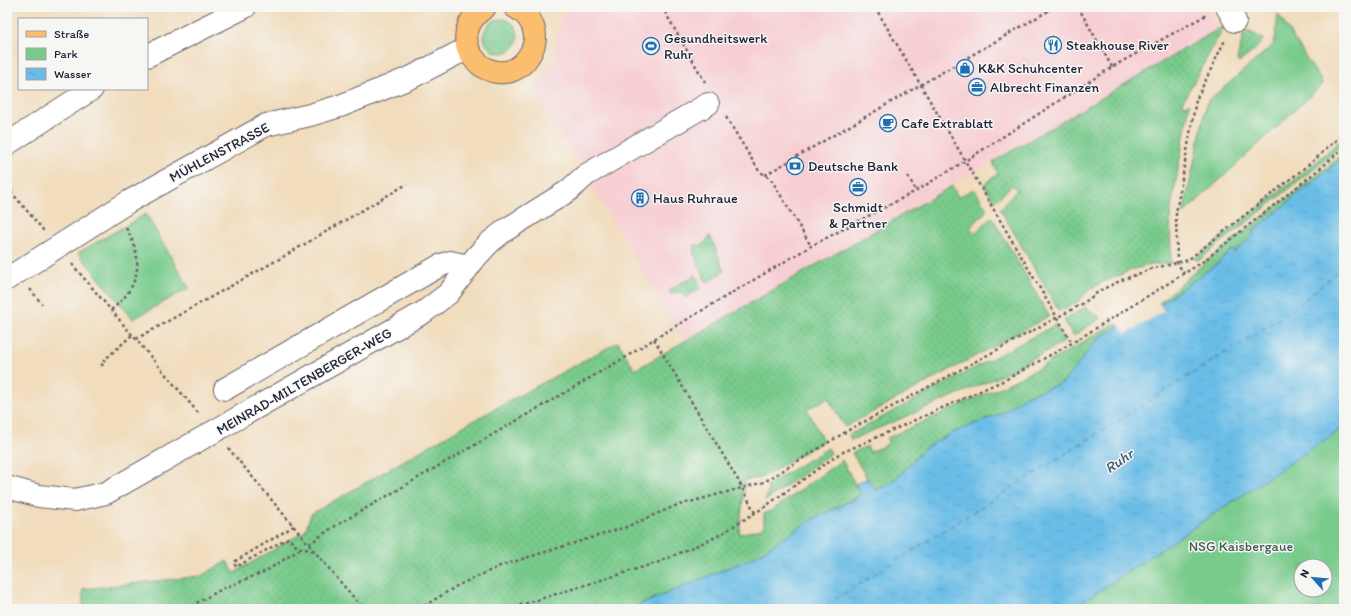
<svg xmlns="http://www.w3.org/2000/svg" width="1351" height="616" viewBox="0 0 1351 616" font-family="Itim,sans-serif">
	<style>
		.built { fill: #f7cfd3 }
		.grass { fill: url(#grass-dots); stroke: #4e7664 }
		.park { fill: #79cb8c; stroke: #4e7664; fill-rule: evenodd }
		.water { fill: url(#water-ripples); stroke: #467091 }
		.pier { fill: #f1dcbc }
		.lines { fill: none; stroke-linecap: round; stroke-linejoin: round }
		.ferry { stroke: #3c5877; stroke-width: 1; stroke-dasharray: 5 4; stroke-linecap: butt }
		.minor-casing { stroke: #6a6368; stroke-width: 24 }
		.major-casing { stroke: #6a6368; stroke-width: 24 }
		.path { stroke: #6a6368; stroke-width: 2.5; stroke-dasharray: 3 3; stroke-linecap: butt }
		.minor { stroke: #fff; stroke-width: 22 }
		.major { stroke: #fabe6e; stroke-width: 22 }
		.labels { text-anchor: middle; stroke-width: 3; stroke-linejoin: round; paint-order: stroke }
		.poi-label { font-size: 14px; fill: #22223b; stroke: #f6f6f2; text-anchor: start }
		.street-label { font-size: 14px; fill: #22223b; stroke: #f6f6f2 }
		.park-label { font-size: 14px; fill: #405d57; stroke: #f6f6f2 }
		.water-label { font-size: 15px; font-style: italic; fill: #3c5877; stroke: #f6f6f2 }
	</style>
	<defs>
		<pattern id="grass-dots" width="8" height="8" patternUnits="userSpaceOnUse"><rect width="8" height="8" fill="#79cb8c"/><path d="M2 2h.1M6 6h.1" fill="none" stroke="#68ae7a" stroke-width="1.8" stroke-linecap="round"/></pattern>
		<pattern id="water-ripples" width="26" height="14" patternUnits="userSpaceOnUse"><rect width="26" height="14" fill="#6bbde7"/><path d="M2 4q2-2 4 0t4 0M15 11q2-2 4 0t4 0" fill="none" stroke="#5ca2c7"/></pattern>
	</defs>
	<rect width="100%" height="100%" fill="#f6f6f2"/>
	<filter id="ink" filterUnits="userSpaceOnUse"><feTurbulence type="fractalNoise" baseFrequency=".025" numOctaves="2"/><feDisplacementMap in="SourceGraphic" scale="8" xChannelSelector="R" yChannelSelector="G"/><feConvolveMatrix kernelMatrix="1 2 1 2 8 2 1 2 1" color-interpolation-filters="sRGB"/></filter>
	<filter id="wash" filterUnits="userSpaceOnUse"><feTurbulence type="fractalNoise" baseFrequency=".012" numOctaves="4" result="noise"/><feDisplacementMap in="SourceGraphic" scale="16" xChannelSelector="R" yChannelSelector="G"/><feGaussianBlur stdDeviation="0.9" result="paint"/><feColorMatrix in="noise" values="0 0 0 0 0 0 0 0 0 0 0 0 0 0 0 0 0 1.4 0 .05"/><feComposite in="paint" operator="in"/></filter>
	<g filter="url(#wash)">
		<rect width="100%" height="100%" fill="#f1dcbc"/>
		<path class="built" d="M568,7h637l13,22 -533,312 -151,-251 20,-29 6,-41z"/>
		<g class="grass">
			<circle cx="501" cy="36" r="17"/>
			<path d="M1224,27l-42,76 4,2 4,-2 -20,111 1,49 -20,2 -17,4 -19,8 -16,7 -14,10 -6,7 -20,10 -59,-102 17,-19 -5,-5 -17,17 -11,-18 14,-10 -5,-12 225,-133z"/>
			<path d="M1245,29l18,10c-4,8 -16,19 -25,23l-1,-2z"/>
			<path d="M1338,142l3,3 -23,21 -119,94 -5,-1 121,-96z"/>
			<path d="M1344,151v6l-92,75 3,3 -22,18 -2,-3 -14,14 -57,40 -1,-1 43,-38 125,-98z"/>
			<path d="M952,186l6,11 16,-8 2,2 11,19 -17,18 5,5 17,-16 57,99 -204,111 -17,-29 -21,11 16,32 -62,37 -16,2 -6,54 22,-5 3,-4v-11l10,-5 68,-49 19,35 -50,25 -57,37 -124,52h-547v-20l118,-13 26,-15 7,12 71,-42 6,-17 158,-91 149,-81 17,28z"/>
			<path d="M710,235l14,36 -16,11 -3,-2 -12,-29 2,-6c8,2 11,-3 15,-10z"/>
			<path d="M696,275l5,13 -16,10 -4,-6 -2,1 -2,-1 -6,3 -2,-5z"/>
			<path d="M1085,307l16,11 -28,18 -9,-16z"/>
			<path d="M1113,324l6,1 1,1 -19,10 -8,9 -30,38 -38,13 -22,17 -51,20 -27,15 -28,30 -22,13 -23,-38 15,-7 3,6 18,-8 -1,-6 116,-52 40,-20z"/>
			<path d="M1055,325l9,17 -66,35 -147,63 -2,-5z"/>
			<path d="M828,448l3,5 -66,48 4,-10 -3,-5z"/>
		</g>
		<g class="park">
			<path d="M1278,14l45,70 -140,130 24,-112 65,-56 3,-6z"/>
			<path d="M146,214l43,74 -56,31 -55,-66z"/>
			<path d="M1344,394v215h-305zM1301,566h24v24h-24z"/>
		</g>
		<path class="water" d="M1344,157v270l-272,182h-442l124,-52 57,-37 50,-24 -5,-12 11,-6 9,13 21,-13 28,-30 27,-15 51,-20 22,-17 38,-13 30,-38 8,-9 51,-26 65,-46 15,-14 2,3 20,-18 -2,-3z"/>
		<path class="pier" d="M1159,303l5,8 -39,23 -6,-9 32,-17z"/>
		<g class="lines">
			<path class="ferry" d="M820,609l473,-299 51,-44"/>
		</g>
	</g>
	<g filter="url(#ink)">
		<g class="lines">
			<g class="minor-casing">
				<g id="minor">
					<path d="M1227,7l8,14"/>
					<path d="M147,56l98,-49"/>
					<path d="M7,144l85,-55"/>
					<path d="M7,279l121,-77 138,-77 44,-10 30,-9 72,-29 44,-23 12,-4"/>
					<path d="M225,389l214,-123 11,-4 19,4"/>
					<path d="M7,487l32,9 36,4 31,-7 318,-181 25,-19 27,-36 13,-14 15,-12 64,-40 18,-16 122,-71"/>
				</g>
			</g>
			<g class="major-casing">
				<path id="major" d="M485,7c-49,35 10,89 40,54 6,-7 9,-13 10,-22 0,-14 -7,-25 -20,-32"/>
			</g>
			<g class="path">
				<path d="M662,7l43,75"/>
				<path d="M875,7l197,336"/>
				<path d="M1078,7l34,60"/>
				<path d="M726,117l33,54 12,8 40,67"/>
				<path d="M765,175l290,-168"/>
				<path d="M908,176l8,15"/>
				<path d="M7,187l37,44"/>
				<path d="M72,264l128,151"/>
				<path d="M1184,274l-7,-12 -1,-49 20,-113 29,-60"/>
				<path d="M30,289l12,15"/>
				<path d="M111,310c29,-23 34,-50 15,-82"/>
				<path d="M136,339l145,-81 126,-74"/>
				<path d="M654,339l84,141 17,33"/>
				<path d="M103,366l-2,-3 31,-28"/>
				<path d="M228,448c45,53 88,106 133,158l1,3"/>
				<path d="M294,526l-60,36 2,5 52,-29 9,9 16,4"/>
				<path d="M309,544l23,-16 294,-171 28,-18 157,-93 105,-55 49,-30 147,-94 96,-53"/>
				<path d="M186,609l36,-20 44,-18 36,-23"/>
				<path d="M419,609l38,-23 43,-20 126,-39 49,-21 89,-24 83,-51 235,-127 19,-14 21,-10 29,-11 37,-9 124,-98 32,-29"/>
				<path d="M508,609l151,-47 57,-25 47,-29 76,-54 168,-75 65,-36 129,-80 121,-96 22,-20"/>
			</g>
			<use href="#minor" class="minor"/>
			<use href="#major" class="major"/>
		</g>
	</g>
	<defs>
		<g id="restaurant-ring" transform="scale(0.9)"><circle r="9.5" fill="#f6f6f2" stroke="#1f6fb2" stroke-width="1.5"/><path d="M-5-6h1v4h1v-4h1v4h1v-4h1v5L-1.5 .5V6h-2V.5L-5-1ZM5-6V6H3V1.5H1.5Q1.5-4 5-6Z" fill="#1f6fb2"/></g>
		<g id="stadium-ring" transform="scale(0.9)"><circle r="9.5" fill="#f6f6f2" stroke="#1f6fb2" stroke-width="1.5"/><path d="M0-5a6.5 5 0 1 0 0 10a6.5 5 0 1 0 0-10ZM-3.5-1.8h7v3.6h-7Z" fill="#1f6fb2"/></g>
		<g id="shop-ring" transform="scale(0.9)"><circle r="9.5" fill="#f6f6f2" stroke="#1f6fb2" stroke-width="1.5"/><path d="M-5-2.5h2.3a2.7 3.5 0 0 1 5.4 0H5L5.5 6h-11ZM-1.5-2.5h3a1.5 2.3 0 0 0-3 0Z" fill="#1f6fb2"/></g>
		<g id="office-ring" transform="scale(0.9)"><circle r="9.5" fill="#f6f6f2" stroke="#1f6fb2" stroke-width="1.5"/><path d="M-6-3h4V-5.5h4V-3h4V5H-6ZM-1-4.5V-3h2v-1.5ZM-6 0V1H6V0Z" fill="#1f6fb2"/></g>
		<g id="cafe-ring" transform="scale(0.9)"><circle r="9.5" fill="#f6f6f2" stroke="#1f6fb2" stroke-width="1.5"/><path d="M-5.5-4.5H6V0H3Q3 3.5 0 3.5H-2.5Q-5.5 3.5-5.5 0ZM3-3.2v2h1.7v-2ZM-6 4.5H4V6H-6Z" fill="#1f6fb2"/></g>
		<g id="bank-ring" transform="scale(0.9)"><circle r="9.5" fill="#f6f6f2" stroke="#1f6fb2" stroke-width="1.5"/><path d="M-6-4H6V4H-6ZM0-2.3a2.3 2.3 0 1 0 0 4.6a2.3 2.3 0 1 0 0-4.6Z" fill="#1f6fb2"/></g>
		<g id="building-ring" transform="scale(0.9)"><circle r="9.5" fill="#f6f6f2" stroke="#1f6fb2" stroke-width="1.5"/><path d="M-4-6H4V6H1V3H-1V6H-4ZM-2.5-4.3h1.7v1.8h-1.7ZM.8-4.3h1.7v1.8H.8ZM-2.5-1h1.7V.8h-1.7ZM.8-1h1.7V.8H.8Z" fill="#1f6fb2"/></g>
	</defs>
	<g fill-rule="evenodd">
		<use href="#restaurant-ring" x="1053" y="45"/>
		<use href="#stadium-ring" x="651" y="46"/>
		<use href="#shop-ring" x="965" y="68"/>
		<use href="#office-ring" x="977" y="87"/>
		<use href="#cafe-ring" x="888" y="123"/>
		<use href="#bank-ring" x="795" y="166"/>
		<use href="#office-ring" x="858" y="187"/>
		<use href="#building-ring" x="640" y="198"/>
	</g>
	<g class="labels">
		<g class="poi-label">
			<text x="664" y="43">Gesundheitswerk<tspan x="664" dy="16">Ruhr</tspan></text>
			<text x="1066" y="50">Steakhouse River</text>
			<text x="978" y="73">K&amp;K Schuhcenter</text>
			<text x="990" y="92">Albrecht Finanzen</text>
			<text x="901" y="128">Cafe Extrablatt</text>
			<text x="808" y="171">Deutsche Bank</text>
			<text x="653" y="203">Haus Ruhraue</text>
			<text x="858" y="212" text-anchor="middle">Schmidt<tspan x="858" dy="16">&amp; Partner</tspan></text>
		</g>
		<g class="street-label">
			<text transform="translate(219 152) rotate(-28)" y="5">MÜHLENSTRASSE</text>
			<text transform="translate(304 381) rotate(-30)" y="5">MEINRAD-MILTENBERGER-WEG</text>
		</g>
		<g class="park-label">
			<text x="1241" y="551">NSG Kaisbergaue</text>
		</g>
		<g class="water-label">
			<text transform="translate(1119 461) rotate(-35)" y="5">Ruhr</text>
		</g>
	</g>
	<rect width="1351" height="616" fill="none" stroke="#f6f6f2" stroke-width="24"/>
	<rect x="18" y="18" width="130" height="72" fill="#f6f6f2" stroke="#a1a1a9"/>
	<rect x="26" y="31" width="20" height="6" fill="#fabe6e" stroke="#a1a1a9"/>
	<text x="54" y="38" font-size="12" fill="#22223b">Straße</text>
	<rect x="26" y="48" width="20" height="12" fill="#79cb8c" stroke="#a1a1a9"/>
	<text x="54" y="58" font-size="12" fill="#22223b">Park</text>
	<rect x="26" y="68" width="20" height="12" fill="url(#water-ripples)" stroke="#a1a1a9"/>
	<text x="54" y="78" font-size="12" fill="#22223b">Wasser</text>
	<g transform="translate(1313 578) rotate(297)"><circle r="19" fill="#f6f6f2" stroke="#a1a1a9"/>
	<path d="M0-3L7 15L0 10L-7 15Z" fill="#1f6fb2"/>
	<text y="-6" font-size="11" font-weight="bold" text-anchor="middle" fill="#22223b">N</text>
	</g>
</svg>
